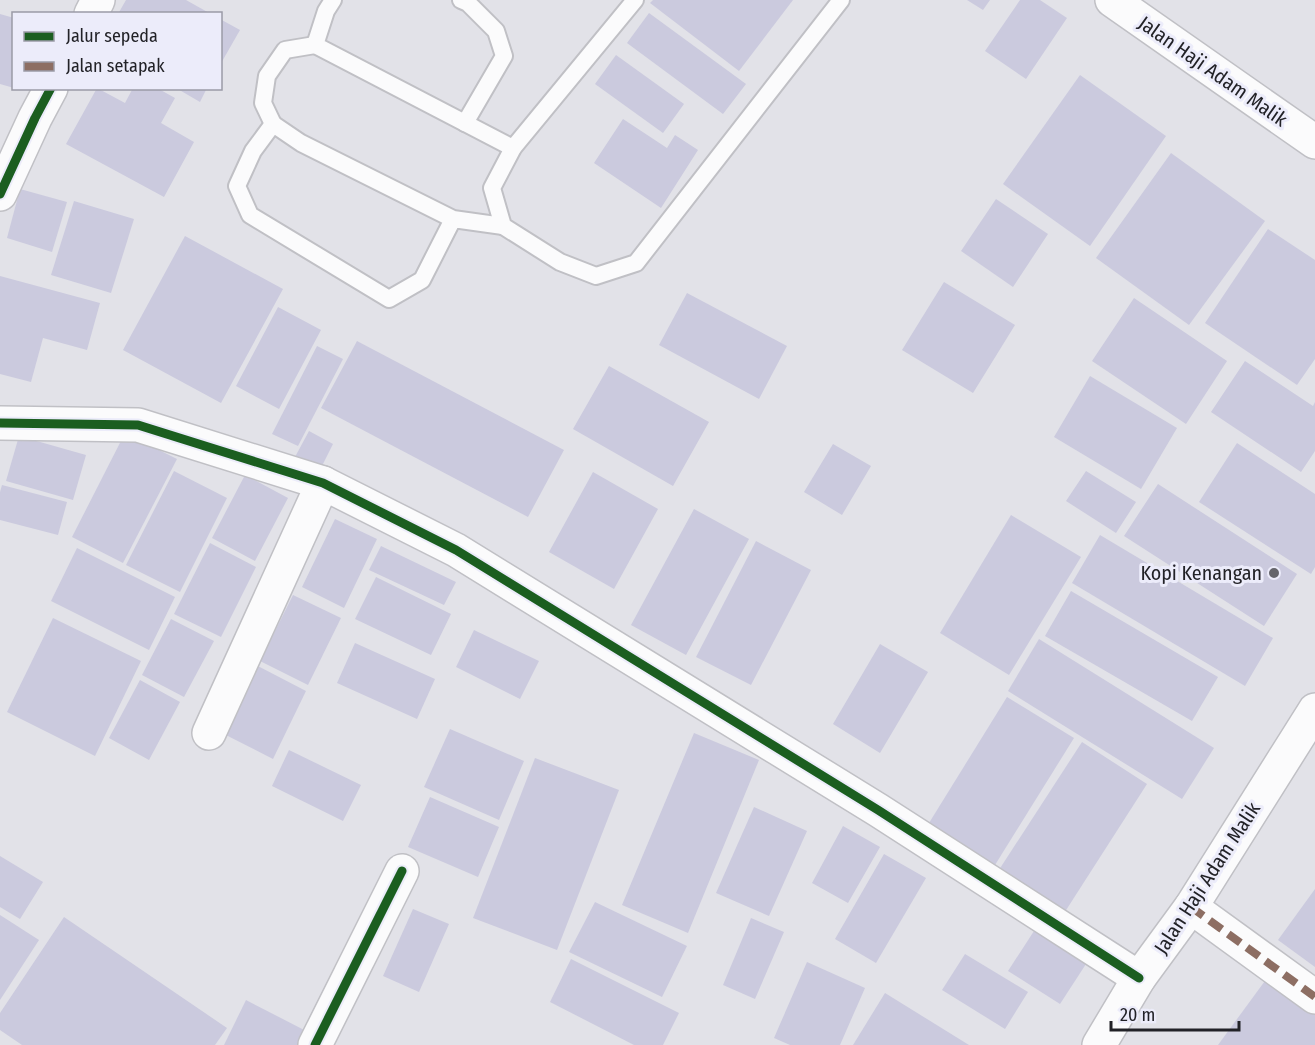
<svg xmlns="http://www.w3.org/2000/svg" width="1315" height="1045" viewBox="0 0 1315 1045" font-family="'Fira Sans Condensed',sans-serif">
	<style>
		.building { fill: #cbcade }
		.lines { fill: none; stroke-linecap: round; stroke-linejoin: round }
		.service-casing { stroke: #c0c0c5; stroke-width: 20 }
		.minor-casing { stroke: #c0c0c5; stroke-width: 36 }
		.secondary-casing { stroke: #c0c0c5; stroke-width: 36 }
		.service { stroke: #fbfbfc; stroke-width: 16 }
		.minor { stroke: #fbfbfc; stroke-width: 33 }
		.secondary { stroke: #fbfbfc; stroke-width: 33 }
		.quiet { stroke: #8d6e63; stroke-width: 8; stroke-dasharray: 15 8; stroke-linecap: butt }
		.cycleway-casing { stroke: #ececfa; stroke-width: 13 }
		.cycleway { stroke: #1b5e20; stroke-width: 9 }
		.poi-dot { fill: #65656b; stroke: #ececfa; stroke-width: 2 }
		.labels { text-anchor: middle; stroke-width: 6; stroke-linejoin: round; paint-order: stroke }
		.street-label { font-size: 20px; fill: #222227; stroke: #ececfa }
		.poi-label { font-size: 20px; fill: #222227; stroke: #ececfa; text-anchor: end }
	</style>
	<rect width="100%" height="100%" fill="#e2e2e8"/>
	<g class="building">
		<path d="M126,0h60l25,14h-93z"/>
		<path d="M653,0h140l-54,71 -89,-68z"/>
		<path d="M967,0h23l-7,10z"/>
		<path d="M1020,0h20l27,18 -41,61 -41,-28z"/>
		<path d="M649,13l97,71 -23,30 -96,-71z"/>
		<path d="M0,14l14,4v70l-14,-4z"/>
		<path d="M220,19l20,11 -20,35z"/>
		<path d="M616,55l68,49 -21,29 -68,-49z"/>
		<path d="M1080,75l86,61 -76,110 -87,-62z"/>
		<path d="M97,88l28,15 8,-15h24l18,10 -14,25 33,19 -30,55 -98,-53z"/>
		<path d="M176,88h31l-7,14z"/>
		<path d="M623,119l44,29 8,-13 23,15 -37,58 -67,-45z"/>
		<path d="M1171,153l94,68 -76,104 -93,-67z"/>
		<path d="M20,189l47,13 -15,50 -45,-14z"/>
		<path d="M996,199l52,35 -35,53 -52,-36z"/>
		<path d="M74,201l60,18 -23,74 -60,-18z"/>
		<path d="M1268,229l47,31v99l-18,26 -92,-62z"/>
		<path d="M185,236l98,53 -62,114 -98,-53z"/>
		<path d="M0,276l100,27 -13,47 -44,-12 -12,44 -31,-8z"/>
		<path d="M944,282l71,43 -42,68 -71,-43z"/>
		<path d="M687,293l100,53 -28,53 -100,-54z"/>
		<path d="M1134,298l93,63 -41,63 -94,-63z"/>
		<path d="M278,307l43,23 -42,79 -43,-23z"/>
		<path d="M357,341l207,109 -36,67 -207,-109z"/>
		<path d="M317,346l26,13 -45,87 -26,-12z"/>
		<path d="M1245,361l68,45 2,-4v49l-14,21 -90,-60z"/>
		<path d="M609,366l100,56 -36,64 -100,-57z"/>
		<path d="M1090,376l87,52 -36,61 -87,-52z"/>
		<path d="M309,431l24,13 -13,26 -25,-13z"/>
		<path d="M125,433l52,26 -54,104 -51,-26z"/>
		<path d="M19,436l67,19 -13,45 -67,-19z"/>
		<path d="M1237,443l78,51v73l-4,7 -112,-72z"/>
		<path d="M833,444l38,22 -29,49 -38,-23z"/>
		<path d="M174,471l53,27 -47,94 -54,-27z"/>
		<path d="M1086,471l50,31 -20,31 -50,-32z"/>
		<path d="M593,472l65,37 -44,80 -65,-37z"/>
		<path d="M245,475l43,23 -33,63 -43,-23z"/>
		<path d="M1158,484l139,90 -33,52 -140,-90z"/>
		<path d="M2,485l65,17 -9,33 -58,-15v-28z"/>
		<path d="M694,509l55,30 -63,116 -55,-30z"/>
		<path d="M1011,515l70,42 -72,118 -69,-42z"/>
		<path d="M335,519l42,20 -33,69 -42,-21z"/>
		<path d="M1100,535l173,103 -28,48 -173,-103z"/>
		<path d="M756,541l55,29 -60,115 -55,-28z"/>
		<path d="M210,543l46,24 -35,70 -47,-23z"/>
		<path d="M381,546l75,36 -12,23 -75,-35z"/>
		<path d="M77,548l98,49 -26,53 -98,-49z"/>
		<path d="M376,577l75,37 -20,41 -76,-36z"/>
		<path d="M1071,591l147,86 -26,44 -147,-85z"/>
		<path d="M293,595l48,23 -33,67 -48,-24z"/>
		<path d="M53,618l88,43 -46,95 -88,-44z"/>
		<path d="M171,619l43,22 -30,56 -42,-22z"/>
		<path d="M474,630l65,31 -19,38 -64,-32z"/>
		<path d="M1039,639l175,109 -32,51 -174,-108z"/>
		<path d="M355,643l80,36 -18,40 -80,-36z"/>
		<path d="M880,644l48,28 -48,81 -47,-29z"/>
		<path d="M252,663l54,28 -33,68 -55,-28z"/>
		<path d="M140,680l40,22 -31,58 -40,-22z"/>
		<path d="M1007,697l67,41 -79,127 -66,-42z"/>
		<path d="M450,729l74,32 -25,59 -75,-33z"/>
		<path d="M694,733l65,27 -71,173 -66,-28z"/>
		<path d="M1082,742l65,42 -86,134 -66,-42z"/>
		<path d="M289,750l72,35 -18,36 -71,-35z"/>
		<path d="M535,758l84,32 -62,160 -84,-32z"/>
		<path d="M430,797l69,30 -21,50 -70,-30z"/>
		<path d="M754,807l53,24 -38,85 -53,-23z"/>
		<path d="M843,826l37,21 -32,56 -36,-20z"/>
		<path d="M884,854l42,24 -50,85 -41,-24z"/>
		<path d="M0,856l43,26 -23,37 -20,-12z"/>
		<path d="M1315,889v78l-37,-27z"/>
		<path d="M595,902l92,44 -25,51 -93,-45z"/>
		<path d="M413,909l36,15 -30,68 -36,-16z"/>
		<path d="M0,915l39,25 -39,60z"/>
		<path d="M64,917l163,111 -12,17h-193l-22,-15v-17z"/>
		<path d="M751,918l33,14 -29,67 -32,-14z"/>
		<path d="M1034,931l52,33 -26,40 -52,-33z"/>
		<path d="M965,954l63,38 -23,37 -63,-39z"/>
		<path d="M571,959l108,54 -16,32h-29l-84,-43z"/>
		<path d="M807,962l58,26 -25,57h-50l-16,-7z"/>
		<path d="M1270,974l45,33v38h-97z"/>
		<path d="M885,993l84,52h-116z"/>
		<path d="M246,1000l62,32 -7,13h-77z"/>
	</g>
	<g class="lines">
		<g class="service-casing">
			<g id="service">
				<path d="M333,0l-7,11 -11,34 198,103"/>
				<path d="M461,0l7,3 28,28 8,25 -39,67"/>
				<path d="M635,0l-122,148 -21,40 11,38 57,36 36,14 40,-13 205,-263"/>
				<path d="M273,124l-10,-21 4,-27 18,-26 30,-5"/>
				<path d="M453,219l-31,61 -33,19 -139,-84 -13,-29 16,-35 20,-27 28,19 152,76 50,7"/>
			</g>
		</g>
		<g class="minor-casing">
			<g id="minor">
				<path d="M91,14l7,-14"/>
				<path d="M0,194l35,-76 16,-30"/>
				<path d="M0,423l138,2 185,58 133,67 422,260 261,168"/>
				<path d="M209,733l114,-250"/>
				<path d="M1191,907l124,90"/>
				<path d="M315,1045l87,-174"/>
			</g>
		</g>
		<g class="secondary-casing">
			<g id="secondary">
				<path d="M1112,0l203,142"/>
				<path d="M1099,1045l40,-67 52,-71 124,-197"/>
			</g>
		</g>
		<use href="#service" class="service"/>
		<use href="#minor" class="minor"/>
		<use href="#secondary" class="secondary"/>
		<path class="quiet" d="M1191,907l124,90"/>
		<g class="cycleway-casing">
			<g id="cycleway">
				<path d="M0,194l35,-76 16,-30"/>
				<path d="M0,423l138,2 185,58 133,67 422,260 261,168"/>
				<path d="M315,1045l87,-174"/>
			</g>
		</g>
		<use href="#cycleway" class="cycleway"/>
	</g>
	<circle class="poi-dot" cx="1274" cy="573" r="6"/>
	<g class="labels">
		<g class="street-label">
			<text transform="translate(1213 71) rotate(35)" y="7">Jalan Haji Adam Malik</text>
			<text transform="translate(1207 878) rotate(-57)" y="7">Jalan Haji Adam Malik</text>
		</g>
		<g class="poi-label">
			<text x="1262" y="580">Kopi Kenangan</text>
		</g>
	</g>
	<rect x="12" y="12" width="210" height="78" fill="#ececfa" stroke="#9b9ba6" stroke-width="1.5"/>
	<rect x="24" y="32" width="30" height="9" fill="#1b5e20" stroke="#9b9ba6" stroke-width="1.5"/>
	<text x="66" y="42" font-size="18" fill="#222227">Jalur sepeda</text>
	<rect x="24" y="62" width="30" height="9" fill="#8d6e63" stroke="#9b9ba6" stroke-width="1.5"/>
	<text x="66" y="72" font-size="18" fill="#222227">Jalan setapak</text>
	<path d="M1111 1021v9h128v-9" fill="none" stroke="#222227" stroke-width="3"/>
	<text x="1120" y="1021" font-size="18" fill="#222227" stroke="#ececfa" stroke-width="4.5" paint-order="stroke">20 m</text>
</svg>
